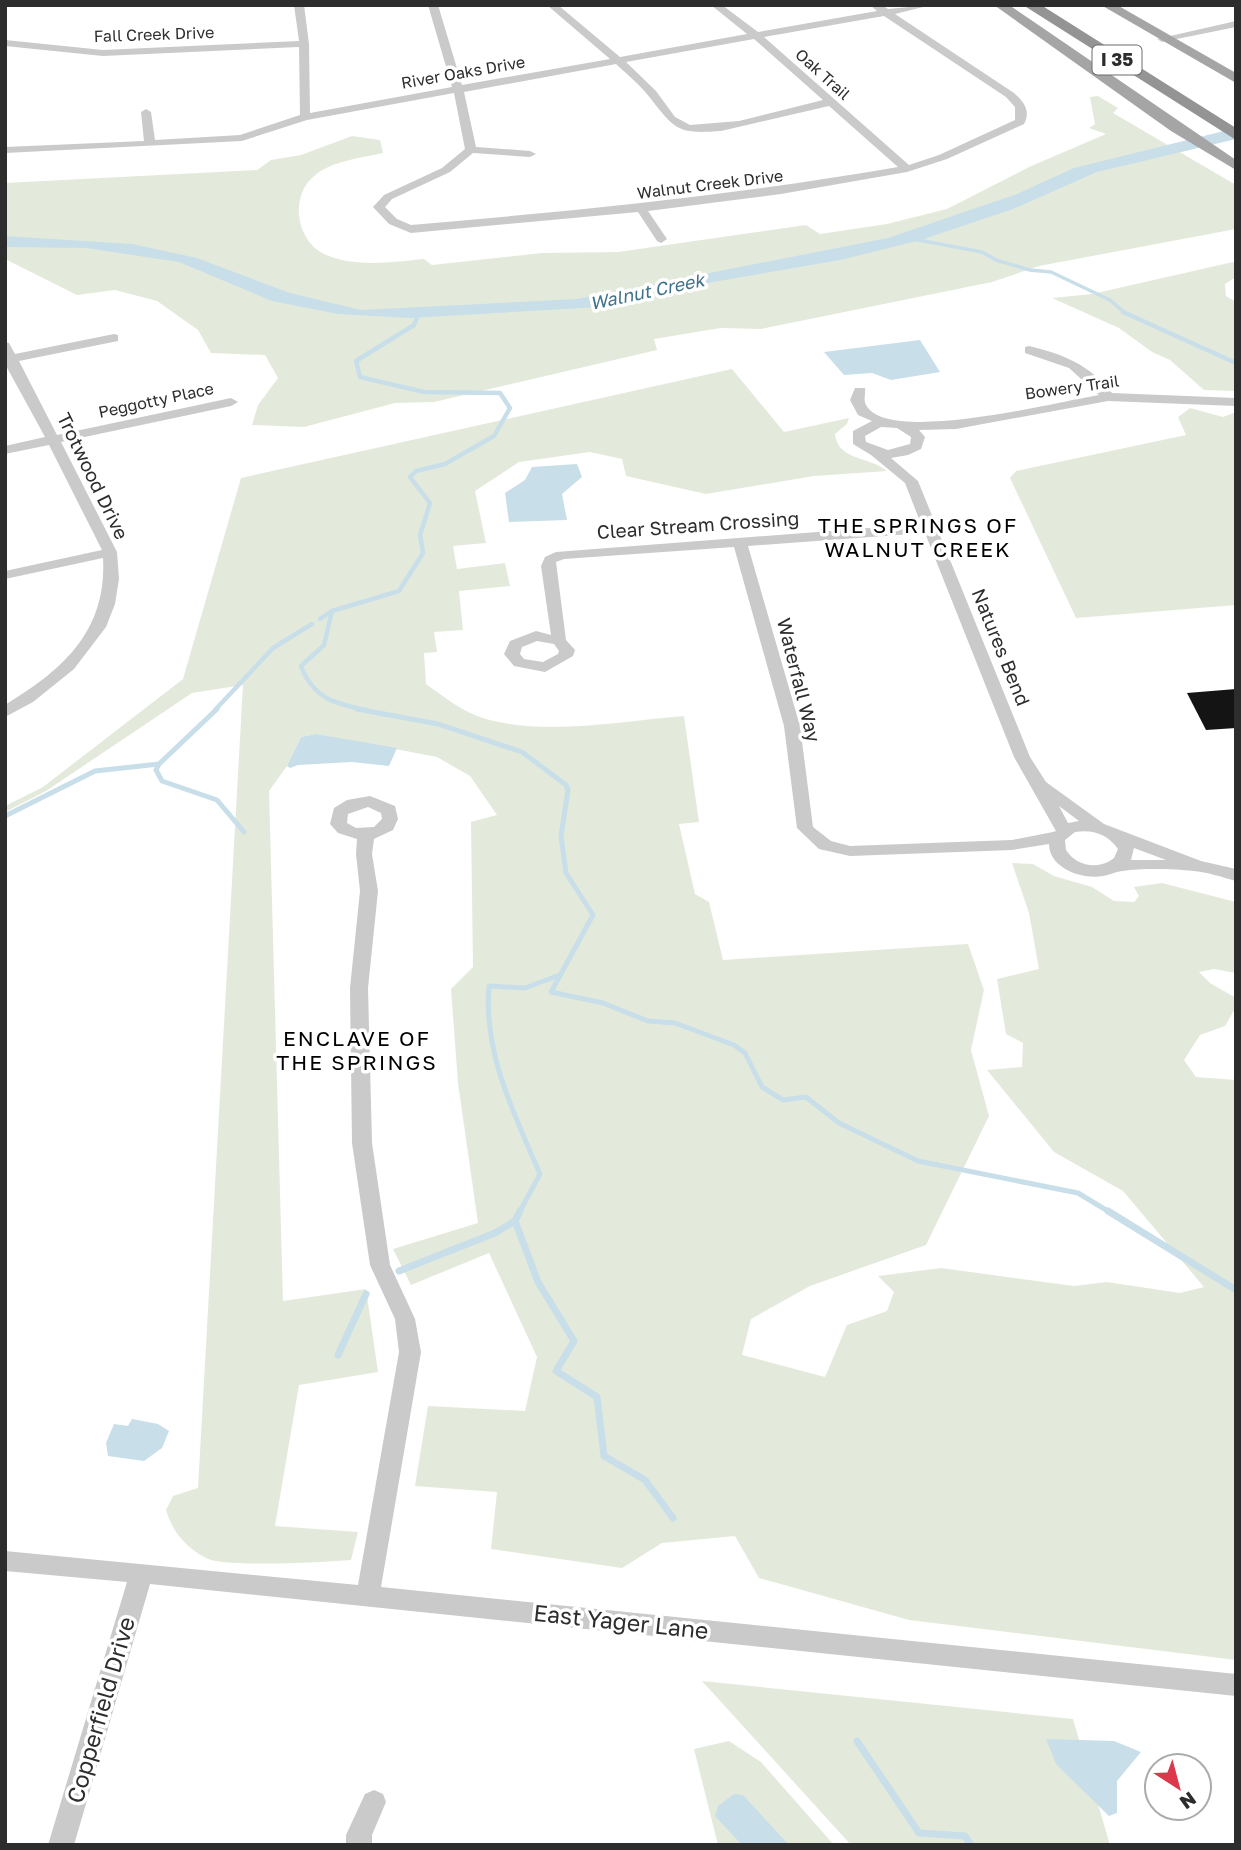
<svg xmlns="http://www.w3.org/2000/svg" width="1241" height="1850" viewBox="0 0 1241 1850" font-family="'Golos Text',sans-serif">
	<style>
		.green { fill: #e4eadb }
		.water { fill: #c8dee9 }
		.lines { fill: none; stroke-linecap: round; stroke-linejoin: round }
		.stream-far3 { stroke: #c8dee9; stroke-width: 3.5 }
		.stream-far2 { stroke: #c8dee9; stroke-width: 4.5 }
		.stream-far1 { stroke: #c8dee9; stroke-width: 5 }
		.stream { stroke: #c8dee9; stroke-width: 7 }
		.building { fill: #141414 }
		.minor { fill: #cacaca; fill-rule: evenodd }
		.major { fill: #a5a5a5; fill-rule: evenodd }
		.highway { fill: #949494; fill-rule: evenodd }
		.labels { text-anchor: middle; stroke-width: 7; stroke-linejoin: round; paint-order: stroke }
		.far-street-label { font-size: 16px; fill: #2d2d2d; stroke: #fff }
		.shield { fill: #fff; stroke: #6c6c6c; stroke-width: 2 }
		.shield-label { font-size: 18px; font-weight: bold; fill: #2d2d2d }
		.far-water-label { font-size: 18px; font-style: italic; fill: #40718a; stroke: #fff }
		.street-label { font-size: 19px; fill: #2d2d2d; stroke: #fff }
		.neighbourhood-label { font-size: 21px; letter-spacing: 2px; fill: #000; stroke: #fff }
		.near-street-label { font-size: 23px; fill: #2d2d2d; stroke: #fff }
	</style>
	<rect width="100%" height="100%" fill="#fff"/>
	<g class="green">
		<path d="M1098,96l20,12 -5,5 123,72v44l-197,37 -47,16 -231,47 -40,-1 -67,11 3,11 -223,52 -39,1 -91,24 -52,-2 6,-20 20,-27 -13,-23 -54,-2 -13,-23 -41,-29 -42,-11 -38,5 -72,-36v-76l252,-13 14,-10 30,-5 51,-19 28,4 3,13c-22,5 -53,8 -70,24 -23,20 -17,63 11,77 30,14 69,8 100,5l8,6 110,-12 76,-1 188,-27 14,9 67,-10 60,-15 82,-42 77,-33 -17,-6 6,-4 -5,-27z"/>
		<path d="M1233,262l3,2v13l-11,7 1,12 10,6v89l-32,-1 -34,-30 -18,-8 -33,-24 -67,-30 40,-4z"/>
		<path d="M732,369l52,63 65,-14 -2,6 -12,10c3,27 34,22 52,37l-73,5 -108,18 -80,-18 -4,-17 -32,-7 -71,10 -44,29 11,52 -33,3 4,23 48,-6 5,23 -51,5 4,39 -29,2 3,20 -13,1 2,31c18,13 38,29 60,35 62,17 134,2 198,-3l15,106 -20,2 16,70 14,8 14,58 245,-16 16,46 -13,60 18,66 -63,129 -116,41 -59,33 -9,36 83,22 22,-52 40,-14 7,-19 -16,-16 63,-8 133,18 33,-4 73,11 24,-6 -81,-96 -69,-39 -67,-82 35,-3 1,-24 -17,-9 -9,-55 42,-10 -10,-56 -17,-50 21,1 21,12 38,11 22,14 20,1 5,-6 -5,-9 28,-4 74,19v71l-22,-4 -15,3 11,11 26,15v9l-11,19 -25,9 -16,25 12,17 40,3v580l-327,-40 -150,-42 -24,-42 -73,7 -40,25 -131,-19 6,-57 -82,-6 13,-80 97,5 12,-54 -48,-104 -78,32 -18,-36 85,-26 -20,-140 -7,-94 22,-22 -2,-145 26,-7 -27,-39 -33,-19 -121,-23 -15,3 -14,29 -18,25 14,510 83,-12 12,83 -79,13 -24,141 83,6 -7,28c-25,2 -128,8 -145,-2 -22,-12 -33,-26 -40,-48l7,-14 25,-8 45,-803 -51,8 -146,98 -41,21v-6l38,-19 140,-108 58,-201z"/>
		<path d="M1190,408l33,9 13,-5v193l-160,13 -66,-140 6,-7 170,-36 -8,-18z"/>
		<path d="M702,1681l371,38 37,126h-259z"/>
		<path d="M729,1741l32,21 73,83h-116l-24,-96z"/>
	</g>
	<g class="water">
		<path d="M1236,128v11l-139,33 -84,37 -92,31 -81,20 -190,33 -50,14 -190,11 -72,-4 -66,-13 -93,-39 -93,-14 -81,-1v-11l127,8 65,14 93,35 71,17 216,-11 311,-61 129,-44 57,-26z"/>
		<path d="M920,340l20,32 -49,8 -19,-7 -28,2 -20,-23z"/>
		<path d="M577,464l5,13 -20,17 5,26 -58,2 -4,-29 20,-13 7,-13z"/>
		<path d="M316,734l81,14 -8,18 -37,-4 -54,3 -8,3 -3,-2 14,-29z"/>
		<path d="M132,1419l26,5 11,7 -7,17 -18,13 -36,-5 -2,-13 8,-19 14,2z"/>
		<path d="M1046,1739l68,2 27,11 -24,29v32l-8,3 -53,-52z"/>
		<path d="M734,1794l9,1 46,50h-47l-27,-29 3,-10z"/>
	</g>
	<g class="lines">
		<path class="stream-far3" d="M913,239l69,13 14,8 34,10 21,2 59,28 16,14"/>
		<g class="stream-far2">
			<path d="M1123,312l113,51"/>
			<path d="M320,619l12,-8"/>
			<path d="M215,710l58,-62 39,-24"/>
			<path d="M366,710c-31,-6 -53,-12 -65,-44l23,-21 8,-34 67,-20 24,-38 -3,-18 10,-32 -20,-26 6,-6 29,-7 49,-28 16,-28 -10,-15 -76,-1 -64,-15 -4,-16 58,-36 5,-12"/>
		</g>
		<g class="stream-far1">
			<path d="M357,709l81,15 84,28 44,33 2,5 -7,46 5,37 27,42 -42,77 52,11 45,18 27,2 59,22 11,8 17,34 21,13 23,-3 33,26 79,38 160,32 33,20"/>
			<path d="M159,764l-3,6 6,11 55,19 27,32"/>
			<path d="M5,816l90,-45 64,-7 58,-55"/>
			<path d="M519,1213l21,-39c-26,-60 -57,-122 -51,-188l36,2 32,-12"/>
		</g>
		<g class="stream">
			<path d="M520,1211l-5,10 23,61 36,59 -18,30 41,26 7,59 41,24 28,38"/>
			<path d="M1108,1211l128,79"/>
			<path d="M399,1271l96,-38 20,-12"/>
			<path d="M338,1355l28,-61"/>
			<path d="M857,1741l62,92 46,3 6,9"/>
		</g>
	</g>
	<path class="building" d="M1236,689v39l-30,2 -19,-37z"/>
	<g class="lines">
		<g class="minor">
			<path d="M294,5h10l5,39 1,69 142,-26 -24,-82h10l24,80 148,-26 -63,-54h11l62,52 127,-23 -36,-29h11l36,27 119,-21 -7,-6h12l6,4 43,-4 -36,9 119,79c10,9 17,18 10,31l-77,35 -40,13 -126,22 -133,17 19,28 -6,4 -4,-2 -19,-29 -227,21 -22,-9 -16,-17 11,-12 58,-27 23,-19 -11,-56 -147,27 -65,21 -237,12v-6l139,-6 -3,-29 5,-3 5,3 4,28 85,-5 60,-20 -1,-68 -196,9 -98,-10v-6l98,10 196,-9zM884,16l122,81 9,10v13l-76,35 -30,10 -145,-128zM754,39l69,61 -84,21 -49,4 -15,-8 -19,-26 -30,-29zM616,64c12,11 25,22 35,35 25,32 28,35 70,32l108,-25 69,61c-161,28 -324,44 -487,58l-14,-6 -12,-12 7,-8 58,-27 23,-19 57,4 6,-3 -6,-3 -54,-4 -12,-55z"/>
			<path d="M1236,21v6l-74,15 -5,-3z"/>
			<path d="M114,334l4,1v6l-99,20 38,74 174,-37 7,4 -7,4 -170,36 56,110 2,27 -4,25 -9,23 -32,42 -41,33 -28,15v-12c58,-35 102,-74 98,-147l-98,21v-8l97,-21 -53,-105 -44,9v-8l40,-9 -40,-73v-22l4,1 6,11z"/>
			<path d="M1029,346c34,8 61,19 83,47l124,5v8l-128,-5 -152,28 -37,1 6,7 -4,12 -13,6 -17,3 27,23 112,276 16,25 58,42 97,37 35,8v12c-14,-4 -29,-9 -43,-10 -18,-2 -51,-3 -70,0 -6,0 -13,4 -20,5 -21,4 -54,-8 -54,-32l-37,6 -162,6 -31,-7 -22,-21 -13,-102 -50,-179 -170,12 -8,3 10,78 9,10 -2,6 -28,16 -31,-6 -10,-12 6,-13 26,-10 15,4 -10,-69 4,-9 11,-5 365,-28 -16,-41 -34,-28 -18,-11v-13l19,-10 -14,-6 -8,-15 5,-12h10c1,7 -3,13 3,20 28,35 189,-6 231,-13l-30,-27 -44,-15v-6zM881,427l16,1 14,9 -1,7 -22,6 -22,-8 -1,-6zM925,533l89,224 42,74 -3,1 -41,8 -162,6 -19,-5 -18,-14 -13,-101 -52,-180zM537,641l17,3 5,7 -1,3 -15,8 -19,-3 -4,-5 2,-7zM1059,806l20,15 -11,2zM1075,832c17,-3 33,2 43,17l-4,9c-15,12 -37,9 -48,-8l-1,-10zM1134,848l32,12h-35z"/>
			<path d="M370,796l25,10 3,13 -5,11 -19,9 -2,15 6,37 -10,97 4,155 18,122 25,54 6,33 -40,235 855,87v22l-1086,-112 -76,261h-26l79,-263 -122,-11v-20l353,34 41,-233 -4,-33 -25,-54 -18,-122 -2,-155 10,-97 -4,-37 1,-15 -19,-6 -8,-9 4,-16 13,-8zM368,807l13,6 1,6 -8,8 -18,1 -9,-5 1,-9z"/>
			<path d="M374,1790l9,4 3,8 -14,33v10h-26v-10l19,-41z"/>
		</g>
		<g class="major">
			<path d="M994,5h15l25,17 202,138v10l-65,-39z"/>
			<path d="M1101,5h16l119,68v10z"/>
		</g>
		<path class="highway" d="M1023,5h18l195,123v12z"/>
	</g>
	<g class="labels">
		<g class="far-street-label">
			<text transform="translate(154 34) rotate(-2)" y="6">Fall Creek Drive</text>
			<text transform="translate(463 72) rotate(-10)" y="6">River Oaks Drive</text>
			<text transform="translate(823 74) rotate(42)" y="6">Oak Trail</text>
			<text transform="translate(710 184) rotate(-7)" y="6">Walnut Creek Drive</text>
			<text transform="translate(1072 387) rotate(-8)" y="6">Bowery Trail</text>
			<text transform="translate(156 400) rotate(-12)" y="6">Peggotty Place</text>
		</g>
		<rect class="shield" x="1092.5" y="45.5" width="49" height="29" rx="5"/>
		<g class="shield-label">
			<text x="1117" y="66">I 35</text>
		</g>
		<g class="far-water-label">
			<text transform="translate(647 292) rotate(-12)" y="6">Walnut Creek</text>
		</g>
		<g class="street-label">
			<text transform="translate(93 476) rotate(64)" y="7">Trotwood Drive</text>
			<text transform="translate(698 525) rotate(-4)" y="7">Clear Stream Crossing</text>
			<text transform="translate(1001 647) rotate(68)" y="7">Natures Bend</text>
			<text transform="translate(799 680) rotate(76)" y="7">Waterfall Way</text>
		</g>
		<g class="neighbourhood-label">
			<text x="918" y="533">THE SPRINGS OF<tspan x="918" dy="24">WALNUT CREEK</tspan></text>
			<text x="357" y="1046">ENCLAVE OF<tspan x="357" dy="24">THE SPRINGS</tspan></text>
		</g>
		<g class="near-street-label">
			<text transform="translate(621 1622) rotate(6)" y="8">East Yager Lane</text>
			<text transform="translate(101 1710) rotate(-74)" y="8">Copperfield Drive</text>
		</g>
	</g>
	<rect width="1241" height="1850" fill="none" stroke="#2d2d2d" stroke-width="14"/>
	<g transform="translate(1178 1787) rotate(144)"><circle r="33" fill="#ffffff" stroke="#ababab" stroke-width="2"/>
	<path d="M0-5L12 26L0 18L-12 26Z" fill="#db384c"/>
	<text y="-10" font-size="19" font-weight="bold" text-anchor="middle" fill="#2d2d2d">N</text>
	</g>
</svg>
